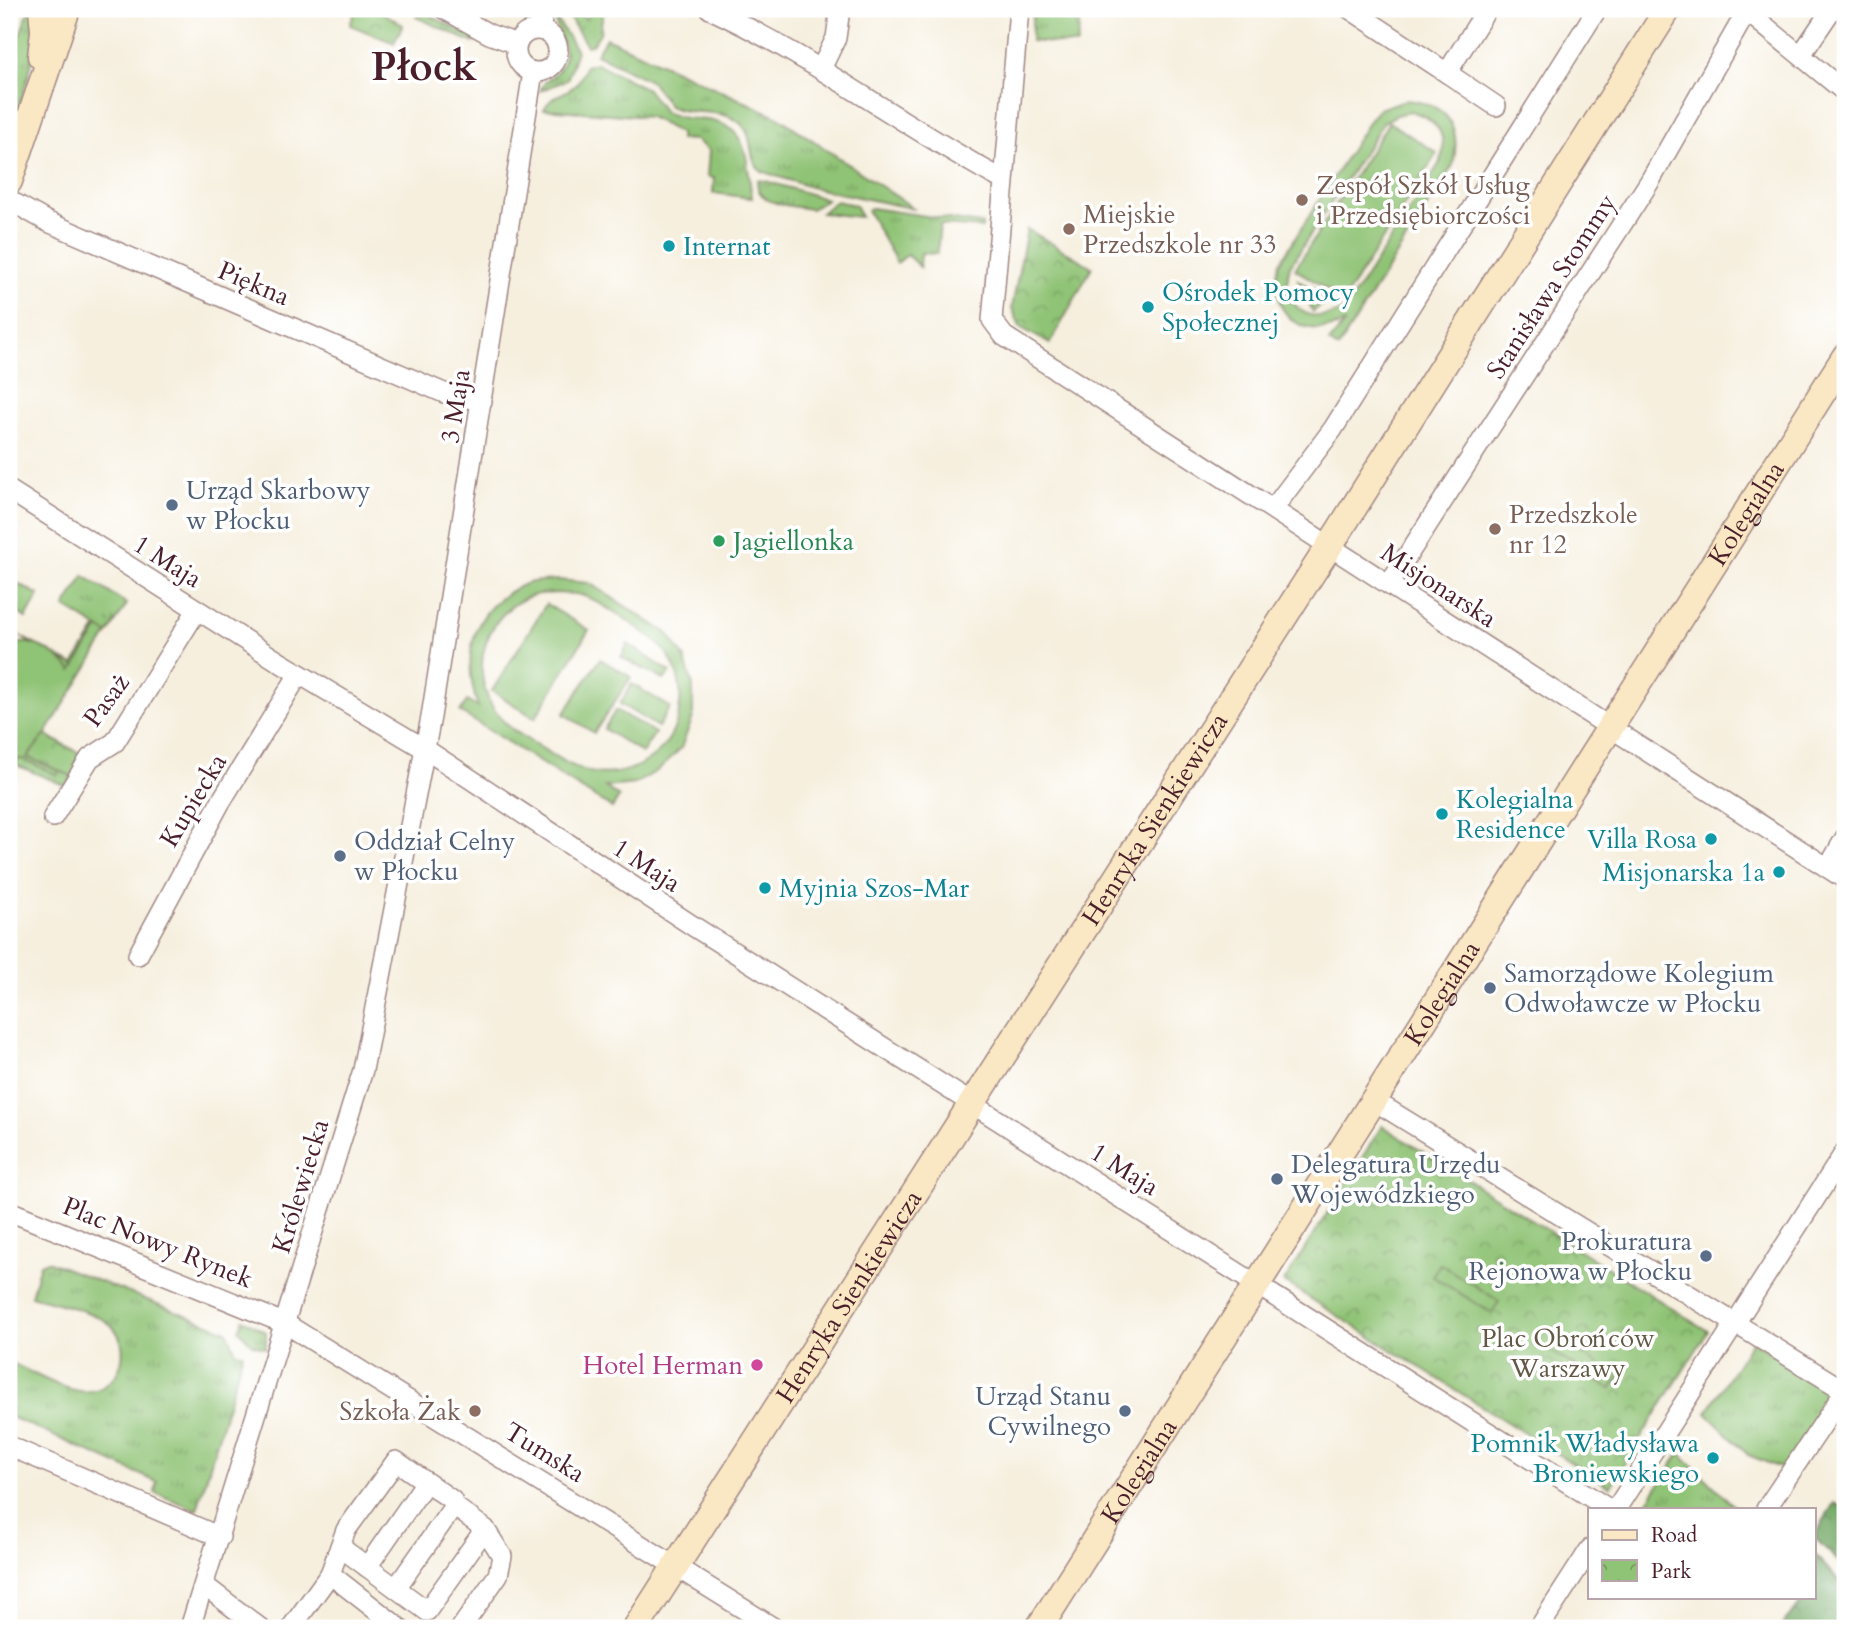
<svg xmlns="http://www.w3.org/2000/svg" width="1854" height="1637" viewBox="0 0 1854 1637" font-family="Cardo,serif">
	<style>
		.grass { fill: url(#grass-tufts); stroke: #6c7150; stroke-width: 2 }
		.forest { fill: url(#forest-crowns); stroke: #5e6448; stroke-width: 2 }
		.park { fill: url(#park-crowns); stroke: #6c7150; stroke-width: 2 }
		.garden { fill: #8fc375; stroke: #6c7150; stroke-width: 2; fill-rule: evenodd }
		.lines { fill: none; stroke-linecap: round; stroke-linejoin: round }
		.street-casing { stroke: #a08784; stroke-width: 22 }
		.secondary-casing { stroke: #a08784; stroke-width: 29 }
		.street { stroke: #fff; stroke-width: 19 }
		.secondary { stroke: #fae7c3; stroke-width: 26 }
		.education-dot { fill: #8d6e63; stroke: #fff; stroke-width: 2.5 }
		.culture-dot { fill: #0f9aa8; stroke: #fff; stroke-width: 2.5 }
		.service-dot { fill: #5c6f8a; stroke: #fff; stroke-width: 2.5 }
		.leisure-dot { fill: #2e9e5b; stroke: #fff; stroke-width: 2.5 }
		.hotel-dot { fill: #d1479c; stroke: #fff; stroke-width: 2.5 }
		.labels { text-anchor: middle; stroke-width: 7; stroke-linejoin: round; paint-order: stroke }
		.education-label { font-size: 26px; fill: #785e54; stroke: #fff; text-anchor: start }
		.culture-label { font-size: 26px; fill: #0d838f; stroke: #fff; text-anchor: start }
		.street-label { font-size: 26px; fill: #4a1f2b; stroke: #fff }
		.service-label { font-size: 26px; fill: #4e5e75; stroke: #fff; text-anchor: start }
		.leisure-label { font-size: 26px; fill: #27864d; stroke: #fff; text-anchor: start }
		.park-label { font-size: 26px; fill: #625845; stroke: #fff }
		.hotel-label { font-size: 26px; fill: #b23c85; stroke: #fff; text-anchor: end }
		.town-label { font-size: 40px; font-weight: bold; fill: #4a1f2b; stroke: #fff }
	</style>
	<defs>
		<pattern id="grass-tufts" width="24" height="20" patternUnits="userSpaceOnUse" patternTransform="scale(1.75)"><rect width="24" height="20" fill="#8fc375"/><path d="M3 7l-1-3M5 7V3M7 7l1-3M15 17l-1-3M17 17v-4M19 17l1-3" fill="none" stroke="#779e60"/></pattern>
		<pattern id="forest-crowns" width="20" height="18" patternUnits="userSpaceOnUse" patternTransform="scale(1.75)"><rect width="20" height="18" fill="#73a966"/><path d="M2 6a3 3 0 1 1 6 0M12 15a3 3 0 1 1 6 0" fill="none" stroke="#608954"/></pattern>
		<pattern id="park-crowns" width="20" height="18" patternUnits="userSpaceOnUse" patternTransform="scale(1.75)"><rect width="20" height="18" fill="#8fc375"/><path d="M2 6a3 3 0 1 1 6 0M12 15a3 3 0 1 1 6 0" fill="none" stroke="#779e60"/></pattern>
	</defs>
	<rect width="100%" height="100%" fill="#fff"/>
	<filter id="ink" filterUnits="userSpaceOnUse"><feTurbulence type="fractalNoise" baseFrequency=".0143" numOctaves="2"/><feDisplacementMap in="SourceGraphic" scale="14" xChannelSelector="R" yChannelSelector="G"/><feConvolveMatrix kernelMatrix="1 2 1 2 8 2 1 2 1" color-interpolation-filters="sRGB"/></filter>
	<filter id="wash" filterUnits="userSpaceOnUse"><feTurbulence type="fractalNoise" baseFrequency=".00686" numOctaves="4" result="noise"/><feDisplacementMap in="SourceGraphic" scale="28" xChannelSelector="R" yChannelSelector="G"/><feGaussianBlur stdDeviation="1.57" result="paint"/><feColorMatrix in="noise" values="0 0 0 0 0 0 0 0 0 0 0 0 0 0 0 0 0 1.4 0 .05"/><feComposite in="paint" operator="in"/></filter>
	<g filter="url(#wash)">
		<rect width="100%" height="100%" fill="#f6efde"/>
		<g class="grass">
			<path d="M29,9h15l-15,66 -20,60v-69z"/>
			<path d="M564,9h10l12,10 5,-9 12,1 -3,22 -7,11 -6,2z"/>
			<path d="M1033,9h48l-4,36 -46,-4z"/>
			<path d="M419,10l60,30 -6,3 -57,-26z"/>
			<path d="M554,15l23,36 -10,29 -27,11c4,-12 16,-15 22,-26 9,-18 -7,-33 -8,-50z"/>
			<path d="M606,38l172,79 137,92 -105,-22 -49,-16c-13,-10 -7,-33 -18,-45 -18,-20 -52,-9 -74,-20l-17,-24 -56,-28z"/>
			<path d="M596,63l51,26 17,23c13,6 28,7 43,8 44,6 39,43 45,78l-39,-5 1,-15 -7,-1 2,-26 -13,-11 -16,-1v-6l-30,-16 -106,-8c10,-21 33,-10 41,-43z"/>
			<path d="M757,180l9,1 61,18 -16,10c-21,-4 -55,-2 -54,-29z"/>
			<path d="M836,201l19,4 6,12 -40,-4z"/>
			<path d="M871,208l111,16v4l-42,-3 -3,29 -16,-1 -1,14 -13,-12 -10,8 -30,-53z"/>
			<path d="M84,576l43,28 -19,30 -9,-5 -27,43 -7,-8 -49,-30 57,31 24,-38 -32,-20z"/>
			<path d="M25,651l34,20 4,11 -40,65c-5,4 -8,6 -14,2v-5l9,6 1,-98 -10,15c1,-8 7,-15 16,-16z"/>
			<path d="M45,735l40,21 -19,30 -57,-24v-3h14l34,15z"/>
			<path d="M47,1261l180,70 9,21 7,1 -46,157 -42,-17 2,-11 -148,-66v-54c21,9 47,25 70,29 39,6 60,-46 28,-69 -16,-12 -56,-20 -76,-26l9,-32z"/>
			<path d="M243,1319l23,13v16l-14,-4 -13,-14z"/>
			<path d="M1752,1341l78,51 -3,10 -44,67 -35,-14 -42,-42z"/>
			<path d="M1680,1453l57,56h-94z"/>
		</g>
		<g class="forest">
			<path d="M1834,1503l11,5v60l-31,-31z"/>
			<path d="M1814,1554l31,33v41h-65l26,-31h8z"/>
		</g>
		<g class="park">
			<path d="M356,9h21l26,16 -9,18 -44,-18z"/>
			<path d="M1027,229l65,38 -42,77 -30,-17 -8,-19z"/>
			<path d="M45,735l40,21 -13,20 -46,-19z"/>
			<path d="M1382,1126l326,205 -98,156 -326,-205z"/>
		</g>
		<g class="garden">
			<path d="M1405,100c42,3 57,25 48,65l-115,183 -9,-6 16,-19c-46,19 -78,-12 -66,-59l92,-146 8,-9zM1411,111c26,8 37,23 30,50l-95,147c-34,22 -68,-2 -56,-42l93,-143 13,-8z"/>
			<path d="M1389,122l48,31 -93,147 -49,-31z"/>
			<path d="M1298,280l32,18 -17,14z"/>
			<path d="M558,580l31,3 78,50 17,24 9,29v31l-12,31 -21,21 -25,15 -30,3 14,10 -7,11 -152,-96 7,-11 11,6c-17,-52 -7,-100 47,-123 10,-4 23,-3 33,-4zM558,593c8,1 18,0 26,3 15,5 60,35 72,46 37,30 30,96 -9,119 -44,27 -74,7 -112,-17 -18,-11 -33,-20 -43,-38 -23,-39 -5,-95 39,-110 8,-3 19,-2 27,-3z"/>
			<path d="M13,581l26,14 -13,23 -17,-11v-19z"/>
			<path d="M546,604l43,26 -54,88 -43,-27z"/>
			<path d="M99,628l9,6 -63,101 -18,22 32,14 -2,4 -34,-16h-14v-10l9,2 -9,-7v-77l9,-14 -9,11v-16c18,-15 50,6 63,23z"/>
			<path d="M628,644l42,28 -6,8 -43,-23z"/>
			<path d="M600,659l31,18 -37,56 -30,-19z"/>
			<path d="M632,684l38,23 -12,20 -38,-23z"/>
			<path d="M616,710l39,23 -13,20 -38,-24z"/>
			<path d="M1440,1264l59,37 -7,12 -60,-37z"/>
			<path d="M1557,1338l62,39 -8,12 -62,-39z"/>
		</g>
	</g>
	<g filter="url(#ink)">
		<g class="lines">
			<g class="street-casing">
				<g id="street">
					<path d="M444,9l45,25 28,10"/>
					<path d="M710,9c103,48 193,117 293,171"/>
					<path d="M1019,9l-27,311 12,16 841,543"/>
					<path d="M1350,9l97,64"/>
					<path d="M1487,9l-40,64 49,33"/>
					<path d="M1744,9l101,83"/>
					<path d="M540,30l4,-21"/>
					<circle cx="537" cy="51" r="21"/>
					<path d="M1801,55l31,-46"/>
					<path d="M822,67l14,-29 4,-29"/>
					<path d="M9,200l39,22 396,171 38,8"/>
					<path d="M9,490l272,173 144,86 268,177 916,583"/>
					<path d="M1273,509l60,-80 264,-420"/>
					<path d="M1389,584l261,-403 97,-170"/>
					<path d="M53,817l37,-59 25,-16 82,-132"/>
					<path d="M1828,868l17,-30"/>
					<path d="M138,955l82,-152 79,-129"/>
					<path d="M1373,1100l472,291"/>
					<path d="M9,1211l277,113 488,304"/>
					<path d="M9,1446l211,91"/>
					<path d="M1616,1509l229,-357"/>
					<path d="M1766,1509l79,-118"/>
					<path d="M340,1547l87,64 58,-82"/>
					<path d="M367,1567l59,-85"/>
					<path d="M330,1574l16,-44 50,-69 56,39 2,6 31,23 17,27 -4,19 -37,53"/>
					<path d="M205,1586l55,42"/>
					<path d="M396,1588l58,-82"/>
					<path d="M190,1628l173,-558 68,-353 102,-645"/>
					<path d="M291,1628l39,-54 69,54"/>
					<path d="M1539,1628l51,-79"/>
				</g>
			</g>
			<g class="secondary-casing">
				<g id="secondary">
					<path d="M41,56l3,-25 -2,-22"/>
					<path d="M9,181l58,-172"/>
					<path id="s1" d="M636,1628l703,-1097 329,-522"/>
					<path id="s2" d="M1039,1628l806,-1271"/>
				</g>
			</g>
			<use href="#street" class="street"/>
			<use href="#secondary" class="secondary"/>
		</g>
	</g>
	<g class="education-dot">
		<circle cx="1302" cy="200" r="7"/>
		<circle cx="1069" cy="229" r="7"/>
		<circle cx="1495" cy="529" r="7"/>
		<circle cx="475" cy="1411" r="7"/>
	</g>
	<g class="culture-dot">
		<circle cx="669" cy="246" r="7"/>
		<circle cx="1148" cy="307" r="7"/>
		<circle cx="1442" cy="814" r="7"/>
		<circle cx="1711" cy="839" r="7"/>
		<circle cx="1779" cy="872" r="7"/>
		<circle cx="765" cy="888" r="7"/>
		<circle cx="1713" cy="1458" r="7"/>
	</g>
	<g class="service-dot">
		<circle cx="172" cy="505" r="7"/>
		<circle cx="340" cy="856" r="7"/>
		<circle cx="1490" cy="988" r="7"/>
		<circle cx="1277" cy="1179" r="7"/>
		<circle cx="1706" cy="1256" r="7"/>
		<circle cx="1125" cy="1411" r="7"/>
	</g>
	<circle class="leisure-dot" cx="719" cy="541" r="7"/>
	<circle class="hotel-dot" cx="757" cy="1365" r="7"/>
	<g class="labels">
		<g class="education-label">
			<text x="1316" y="194">Zespół Szkół Usług<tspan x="1316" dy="30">i Przedsiębiorczości</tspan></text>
			<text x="1083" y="223">Miejskie<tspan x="1083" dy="30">Przedszkole nr 33</tspan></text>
			<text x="1509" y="523">Przedszkole<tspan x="1509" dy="30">nr 12</tspan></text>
			<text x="461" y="1420" text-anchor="end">Szkoła Żak</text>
		</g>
		<g class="culture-label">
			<text x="683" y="255">Internat</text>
			<text x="1162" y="301">Ośrodek Pomocy<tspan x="1162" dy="30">Społecznej</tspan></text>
			<text x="1456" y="808">Kolegialna<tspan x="1456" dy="30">Residence</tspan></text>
			<text x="1697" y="848" text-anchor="end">Villa Rosa</text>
			<text x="1765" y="881" text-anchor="end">Misjonarska 1a</text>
			<text x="779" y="897">Myjnia Szos-Mar</text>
			<text x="1699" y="1452" text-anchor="end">Pomnik Władysława<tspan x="1699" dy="30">Broniewskiego</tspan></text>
		</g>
		<g class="street-label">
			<text transform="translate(254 283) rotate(23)" y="9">Piękna</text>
			<text transform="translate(1551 286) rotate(-57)" y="9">Stanisława Stommy</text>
			<text transform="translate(455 406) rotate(-81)" y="9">3 Maja</text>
			<text dy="9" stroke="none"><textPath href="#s2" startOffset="1320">Kolegialna</textPath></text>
			<text transform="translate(168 561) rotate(32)" y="9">1 Maja</text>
			<text transform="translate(1439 585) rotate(33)" y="9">Misjonarska</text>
			<text transform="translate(106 700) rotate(-54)" y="9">Pasaż</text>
			<text transform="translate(193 800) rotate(-59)" y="9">Kupiecka</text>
			<text dy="9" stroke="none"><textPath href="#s1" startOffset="961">Henryka Sienkiewicza</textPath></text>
			<text transform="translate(647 865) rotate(33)" y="9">1 Maja</text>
			<text dy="9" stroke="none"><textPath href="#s2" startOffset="752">Kolegialna</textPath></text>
			<text transform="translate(1125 1169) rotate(32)" y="9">1 Maja</text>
			<text transform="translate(300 1186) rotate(-73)" y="9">Królewiecka</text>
			<text transform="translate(158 1242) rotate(22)" y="9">Plac Nowy Rynek</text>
			<text dy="9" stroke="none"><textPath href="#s1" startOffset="394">Henryka Sienkiewicza</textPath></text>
			<text transform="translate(545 1452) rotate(32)" y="9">Tumska</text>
			<text dy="9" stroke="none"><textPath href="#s2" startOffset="186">Kolegialna</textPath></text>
		</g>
		<g class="service-label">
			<text x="186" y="499">Urząd Skarbowy<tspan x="186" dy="30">w Płocku</tspan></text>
			<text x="354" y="850">Oddział Celny<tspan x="354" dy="30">w Płocku</tspan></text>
			<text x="1504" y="982">Samorządowe Kolegium<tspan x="1504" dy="30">Odwoławcze w Płocku</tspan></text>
			<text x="1291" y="1173">Delegatura Urzędu<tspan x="1291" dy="30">Wojewódzkiego</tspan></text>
			<text x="1692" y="1250" text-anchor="end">Prokuratura<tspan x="1692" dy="30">Rejonowa w Płocku</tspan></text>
			<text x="1111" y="1405" text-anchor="end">Urząd Stanu<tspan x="1111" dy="30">Cywilnego</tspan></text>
		</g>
		<g class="leisure-label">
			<text x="733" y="550">Jagiellonka</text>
		</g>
		<g class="park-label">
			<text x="1568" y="1347">Plac Obrońców<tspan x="1568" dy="30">Warszawy</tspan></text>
		</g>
		<g class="hotel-label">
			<text x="743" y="1374">Hotel Herman</text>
		</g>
		<g class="town-label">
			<text x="424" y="80">Płock</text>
		</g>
	</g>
	<rect width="1854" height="1637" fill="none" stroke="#fff" stroke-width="35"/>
	<rect x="1588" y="1508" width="228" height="91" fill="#ffffff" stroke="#b7a5aa" stroke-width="2"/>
	<rect x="1602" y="1530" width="35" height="10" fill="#fae7c3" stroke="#b7a5aa" stroke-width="2"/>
	<text x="1651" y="1542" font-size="21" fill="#4a1f2b">Road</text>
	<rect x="1602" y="1560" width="35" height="21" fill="url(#park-crowns)" stroke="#b7a5aa" stroke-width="2"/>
	<text x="1651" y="1578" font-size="21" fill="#4a1f2b">Park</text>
</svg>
